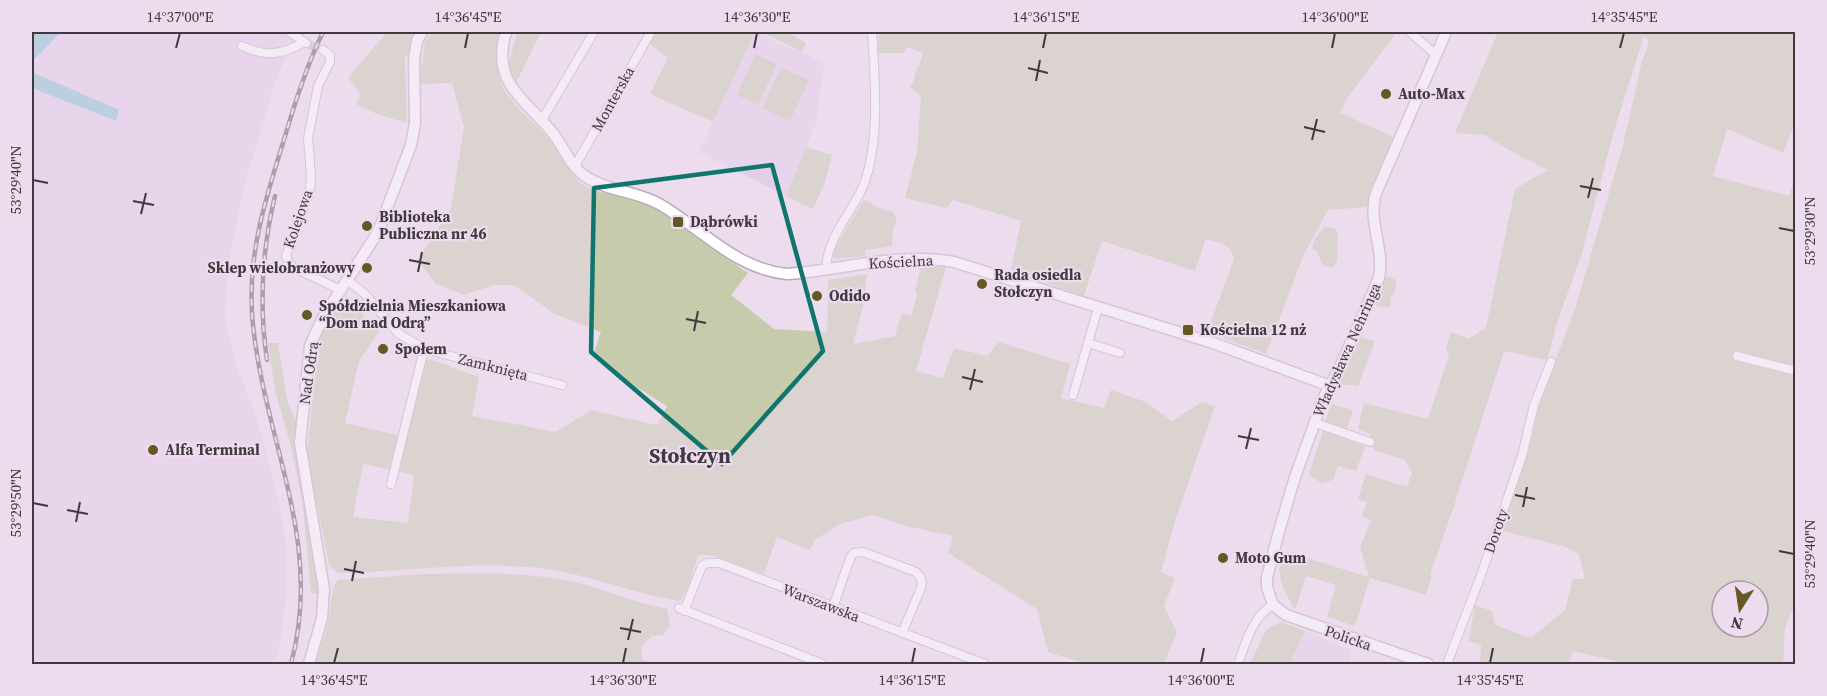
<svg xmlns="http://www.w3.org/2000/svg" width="1827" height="696" viewBox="0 0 1827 696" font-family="'Source Serif 4',serif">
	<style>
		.built { fill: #e4cee6 }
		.green { fill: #c6cbac; fill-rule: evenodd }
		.water { fill: #82c0d1 }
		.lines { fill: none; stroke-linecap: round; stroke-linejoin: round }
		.minor-tunnel { stroke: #cabbcb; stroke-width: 8; stroke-dasharray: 8 4; stroke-linecap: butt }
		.minor-casing { stroke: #baa9bb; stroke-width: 10 }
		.tertiary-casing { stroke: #baa9bb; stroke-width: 13 }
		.minor { stroke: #fff; stroke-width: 8 }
		.tertiary { stroke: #fff; stroke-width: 10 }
		.rail-casing { stroke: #5d545d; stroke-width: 4.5 }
		.rail { stroke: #eddbee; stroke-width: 2; stroke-dasharray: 7; stroke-linecap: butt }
		.marked { fill: none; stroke: #0f766e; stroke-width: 4.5; stroke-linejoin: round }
		.ticks { fill: none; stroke: #403940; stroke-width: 2 }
		.poi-dot { fill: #655825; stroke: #eddbee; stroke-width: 2 }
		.labels { text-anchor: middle; stroke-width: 4.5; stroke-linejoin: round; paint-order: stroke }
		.poi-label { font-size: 15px; font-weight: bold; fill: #403940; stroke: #eddbee; text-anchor: start }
		.street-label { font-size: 15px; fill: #403940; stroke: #eddbee }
		.district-label { font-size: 21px; font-weight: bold; fill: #403940; stroke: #eddbee }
		.neatline { fill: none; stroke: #403940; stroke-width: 2 }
		.ticks-label { font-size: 15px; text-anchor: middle; fill: #403940 }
	</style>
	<rect width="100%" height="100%" fill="#eddbee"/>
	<g class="built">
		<path d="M61,32h238l-6,10 -19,41 -11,42 -17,53 -18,85 -3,57 12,47 19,50 16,56 13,61 2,55 -7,55 -6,20h-242v-602z"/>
		<path d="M755,32l69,31 -8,61 -30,72 -87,-44z"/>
		<path d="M1305,631l46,19 -3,14h-59z"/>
	</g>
	<g class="green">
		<path d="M387,32h29l-5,6 -3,18h-3l2,67 -30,-9 -21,-10 5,-10 -13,-16z"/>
		<path d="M432,32h67c-5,20 -4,47 10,65 12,17 30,29 43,46 11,14 17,33 33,43 19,10 43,9 61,18 18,8 34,21 50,33 17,12 34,24 52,36l-17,22 43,34 53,3 1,-52 39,-6 -4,33 -10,37 42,-8 7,-23 10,2 5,-21 -2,-2 6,-27 25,2 -30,104 27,7 11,-30 33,8 12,-14 71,22 -9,34 43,10 7,-18 35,12 26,19 30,-19 13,4 -40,115 -14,51 14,6 -11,28 13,26 -13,32h-78l-38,-12 -11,-43 -89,-56 5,-17 -47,-10 -33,-11 -33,9 -25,16 -5,10 -33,-13 -13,37 -54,-19h-12l-9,30 -9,16c-52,-8 -101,-31 -153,-34 -63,-5 -126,5 -189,6l-9,-9 -22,-110 11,-109 7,-19 16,-25 24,15 -3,4 17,11 -20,30 -14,62 56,13 -9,34 -29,-6 -10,53 55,6 6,-48 -16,-4 26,-109 5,-3 50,18 -7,39 84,16 35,-22 66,15 10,-19 -60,-37 -13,-17 7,-20 -48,-19 -39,-28h-20l-30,10 -29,-12 -17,-23 33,-52 13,-81 -12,-44 -33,1v-18h3l3,-24z"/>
		<path d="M517,32h24l-25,51 -7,-18z"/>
		<path d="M656,32h99l-42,90 -63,-28 18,-36 -19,-15z"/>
		<path d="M767,32h26l-1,3 14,8 -4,9 -36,-18z"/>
		<path d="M879,32h518l-50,66 -7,15 54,24 -24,53 -3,17 -39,3 -24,44 -38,100 -59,-22 27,-73c-3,-15 -14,-16 -28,-20l-11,32 -93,-30 -18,55 -73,-26 10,-49 -68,-21 -7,8 -41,-10 12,-46 4,-56 -12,-10 4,-2 4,-18h2l4,-13 -16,-6 -4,6h-25z"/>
		<path d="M1498,32h297v90l-12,31 -56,-24 -14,47 76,20 6,-18 1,427c-16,22 -10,34 -13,59h-155l-55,-13 -5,13h-82l-6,-1 1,-18 -12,-4 6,-36 17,6 3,14 36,13 34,-28 8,-31h12l-6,-25 -13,-7 -66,-17 31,-88 10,-44 34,-89 48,-164 19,-84 7,-19 -5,-6 -31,98 -31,119 -24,67 -11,40 -43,-9 -53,164 -21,59 2,2 -6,19 -56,-17 -15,48 -28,-9 9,-32 -30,-9 -11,34c-9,-16 -25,-41 -8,-58l82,25 -9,-30 11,-27 -9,-4 5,-14 -9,-3 8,-25 41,13 5,-14 -7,-13 -31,-10 -4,-16 -12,-5 6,-26 64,16 21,-64 -3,-7 5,-16 17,7 18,-11 29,-139 33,-19 -34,-17 -29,-18 -30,-2zM1722,591h36v36h-36z"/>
		<path d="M755,54l22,10 -19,41 -21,-10z"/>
		<path d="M781,68l28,12 -19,41 -28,-13z"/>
		<path d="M806,147l26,8 -8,30 -11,24 -27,-13z"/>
		<path d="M864,200l20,10 9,2 4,8 -4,9 -1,17 -26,4 -1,6 -31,3 -1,-2 2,-9z"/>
		<path d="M1324,227l10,1 4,5 -1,28 -4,6 -10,-1 -6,-15 -5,-3 2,-8z"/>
		<path d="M1389,276l8,5 -4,16h-3v4h1l-2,7 -15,-3 11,-28z"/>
		<path d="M1360,337l15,4 -17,45 -19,-2z"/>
		<path d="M268,343h10l10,61 9,18 -1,28 11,56 12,88 -8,-1 -8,-87 -11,-55 -17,-61z"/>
		<path d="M1332,404l21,6 -6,19 -22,-8z"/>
		<path d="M1323,431h5l37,16 -9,24 -18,-5 -5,14 -12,3 -12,-9z"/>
		<path d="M424,574c49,0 97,-3 145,7 33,6 64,22 98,28l3,15 -7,11 -11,1 -10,10v13l11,5h-337l11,-36 7,-43 5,-5z"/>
		<path d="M1280,622l25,9 -16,33h-39l16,-34z"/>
	</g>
	<g class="water">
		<path d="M32,32h29l-29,30z"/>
		<path d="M32,72l87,38 -3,11 -84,-33z"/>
	</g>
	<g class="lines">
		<path class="minor-tunnel" d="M309,45l14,5"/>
		<g class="minor-casing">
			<g id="minor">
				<path d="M289,32l17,11"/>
				<path d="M1410,32l26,23"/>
				<path d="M242,46c23,11 41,9 62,-4"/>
				<path d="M323,50l7,5v7l-12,24 -10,52 3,38 -1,14 -24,66 4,8 4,4 47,22"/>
				<path d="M542,120l52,-88"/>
				<path d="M575,166l76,-134"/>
				<path d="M827,270c-4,-24 24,-58 34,-79 20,-42 14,-114 11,-159"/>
				<path d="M347,280l18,14 33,39 26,16 138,36"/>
				<path d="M1088,343l32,10"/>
				<path d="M1737,356l59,15"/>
				<path d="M1073,395l25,-87"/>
				<path d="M1315,423l55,19"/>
				<path d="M391,484l33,-135"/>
				<path d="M833,607l18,-51 3,-3 9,-1 53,20c5,5 7,8 5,16l-19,45"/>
				<path d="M679,608l144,56"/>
				<path d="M684,611l18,-45 5,-3h12l266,101"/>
				<path d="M1238,664c8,-21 14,-47 35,-59"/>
				<path d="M1447,664l33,-86 42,-122 12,-51 17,-43"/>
			</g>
		</g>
		<g class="tertiary-casing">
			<g id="tertiary">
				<path d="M506,32c-16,53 21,67 49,104 10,14 17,33 33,42 22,14 50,13 73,27 42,25 75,64 126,69 55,-4 111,-22 167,-12l259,81 117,43"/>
				<path d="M309,664l13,-46 2,-29 -24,-146 10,-97 12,-27 56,-87 33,-87 4,-22 -1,-63 3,-19 5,-9"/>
				<path d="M1428,664l-142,-49 -13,-10 -6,-18v-10l14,-53 14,-47 29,-80 15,-28 40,-91c6,-29 -12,-57 -3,-85l70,-161"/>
			</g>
		</g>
		<use href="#minor" class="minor"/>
		<use href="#tertiary" class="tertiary"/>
		<g class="rail-casing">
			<g id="rail">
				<path d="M267,360c-8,-54 -5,-110 8,-164"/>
				<path d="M291,664c33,-122 -26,-221 -38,-339 -7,-64 11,-122 30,-182 11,-38 23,-76 40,-111"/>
			</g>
		</g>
		<use href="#rail" class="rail"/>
	</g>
	<path d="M0 0H1827V696H0ZM772,165l51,186 -101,113 -131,-112 3,-164z" fill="#eddbee" fill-opacity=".55" fill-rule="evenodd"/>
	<path class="marked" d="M772,165l51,186 -101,113 -131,-112 3,-164z"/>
	<path class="ticks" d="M176,48l4,-15M465,48l3,-15M754,48l3,-15M1043,48l3,-15M1332,48l3,-15M1620,48l4,-15M1028,68l20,5M1036,81l4,-21M1304,127l21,5M1312,140l5,-21M33,180l15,3M1580,186l21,4M1588,198l5,-20M133,201l21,4M141,214l5,-21M1779,228l15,3M409,260l21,4M418,272l4,-20M686,319l20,4M694,331l4,-20M962,377l21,5M970,390l5,-21M1238,436l21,4M1246,449l5,-21M1515,495l20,4M33,503l15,3M1523,507l4,-20M67,510l21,4M76,522l4,-20M1779,551l15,3M344,569l20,4M352,581l4,-20M620,628l21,4M628,640l5,-21M334,663l4,-15M623,663l3,-15M912,663l3,-15M1201,663l3,-15M1490,663l3,-15"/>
	<g class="poi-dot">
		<circle cx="1386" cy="94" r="6"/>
		<rect x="672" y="216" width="12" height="12" rx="3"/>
		<circle cx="367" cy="226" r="6"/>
		<circle cx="367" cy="268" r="6"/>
		<circle cx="982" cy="284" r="6"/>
		<circle cx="817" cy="296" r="6"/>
		<circle cx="307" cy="315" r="6"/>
		<rect x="1182" y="324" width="12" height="12" rx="3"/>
		<circle cx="383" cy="349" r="6"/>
		<circle cx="153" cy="450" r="6"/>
		<circle cx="1223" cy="558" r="6"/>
	</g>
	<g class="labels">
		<g class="poi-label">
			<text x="1398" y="99">Auto-Max</text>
			<text x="379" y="222">Biblioteka<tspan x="379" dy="17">Publiczna nr 46</tspan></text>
			<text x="690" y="227">Dąbrówki</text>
			<text x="355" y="273" text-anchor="end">Sklep wielobranżowy</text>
			<text x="994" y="280">Rada osiedla<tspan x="994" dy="17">Stołczyn</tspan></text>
			<text x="829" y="301">Odido</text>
			<text x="319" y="311">Spółdzielnia Mieszkaniowa<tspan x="319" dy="17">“Dom nad Odrą”</tspan></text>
			<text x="1200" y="335">Kościelna 12 nż</text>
			<text x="395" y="354">Społem</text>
			<text x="165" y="455">Alfa Terminal</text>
			<text x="1235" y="563">Moto Gum</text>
		</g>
		<g class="street-label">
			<text transform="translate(613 99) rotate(-61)" y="5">Monterska</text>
			<text transform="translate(298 219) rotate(-71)" y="5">Kolejowa</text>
			<text transform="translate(901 262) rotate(-3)" y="5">Kościelna</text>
			<text transform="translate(1347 350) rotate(-66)" y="5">Władysława Nehringa</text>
			<text transform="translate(493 367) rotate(14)" y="5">Zamknięta</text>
			<text transform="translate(309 373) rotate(-82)" y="5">Nad Odrą</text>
			<text transform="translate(1496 531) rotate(-71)" y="5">Doroty</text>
			<text transform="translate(821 603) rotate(21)" y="5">Warszawska</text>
			<text transform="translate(1348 638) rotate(19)" y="5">Policka</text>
		</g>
		<g class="district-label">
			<text x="690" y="463">Stołczyn</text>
		</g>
	</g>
	<rect width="1827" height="696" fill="none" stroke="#eddbee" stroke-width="66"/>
	<g transform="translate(1740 609) rotate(192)"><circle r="28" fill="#eddbee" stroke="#a89aa8" stroke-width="1.5"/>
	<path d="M0-4.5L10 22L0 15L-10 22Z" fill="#655825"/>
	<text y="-9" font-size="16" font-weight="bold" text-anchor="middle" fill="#403940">N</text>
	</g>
	<rect x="33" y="33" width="1761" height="630" class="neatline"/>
	<g class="ticks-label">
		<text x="180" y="22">14°37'00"E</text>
		<text x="468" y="22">14°36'45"E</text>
		<text x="757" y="22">14°36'30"E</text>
		<text x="1046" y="22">14°36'15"E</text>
		<text x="1335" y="22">14°36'00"E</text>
		<text x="1624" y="22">14°35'45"E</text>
		<text transform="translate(16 180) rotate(-90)" y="5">53°29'40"N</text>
		<text transform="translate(1810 231) rotate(-90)" y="5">53°29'30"N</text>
		<text transform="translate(16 503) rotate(-90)" y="5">53°29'50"N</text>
		<text transform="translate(1810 554) rotate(-90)" y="5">53°29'40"N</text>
		<text x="334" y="685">14°36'45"E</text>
		<text x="623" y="685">14°36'30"E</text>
		<text x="912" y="685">14°36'15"E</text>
		<text x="1201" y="685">14°36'00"E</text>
		<text x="1490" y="685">14°35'45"E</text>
	</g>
</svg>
